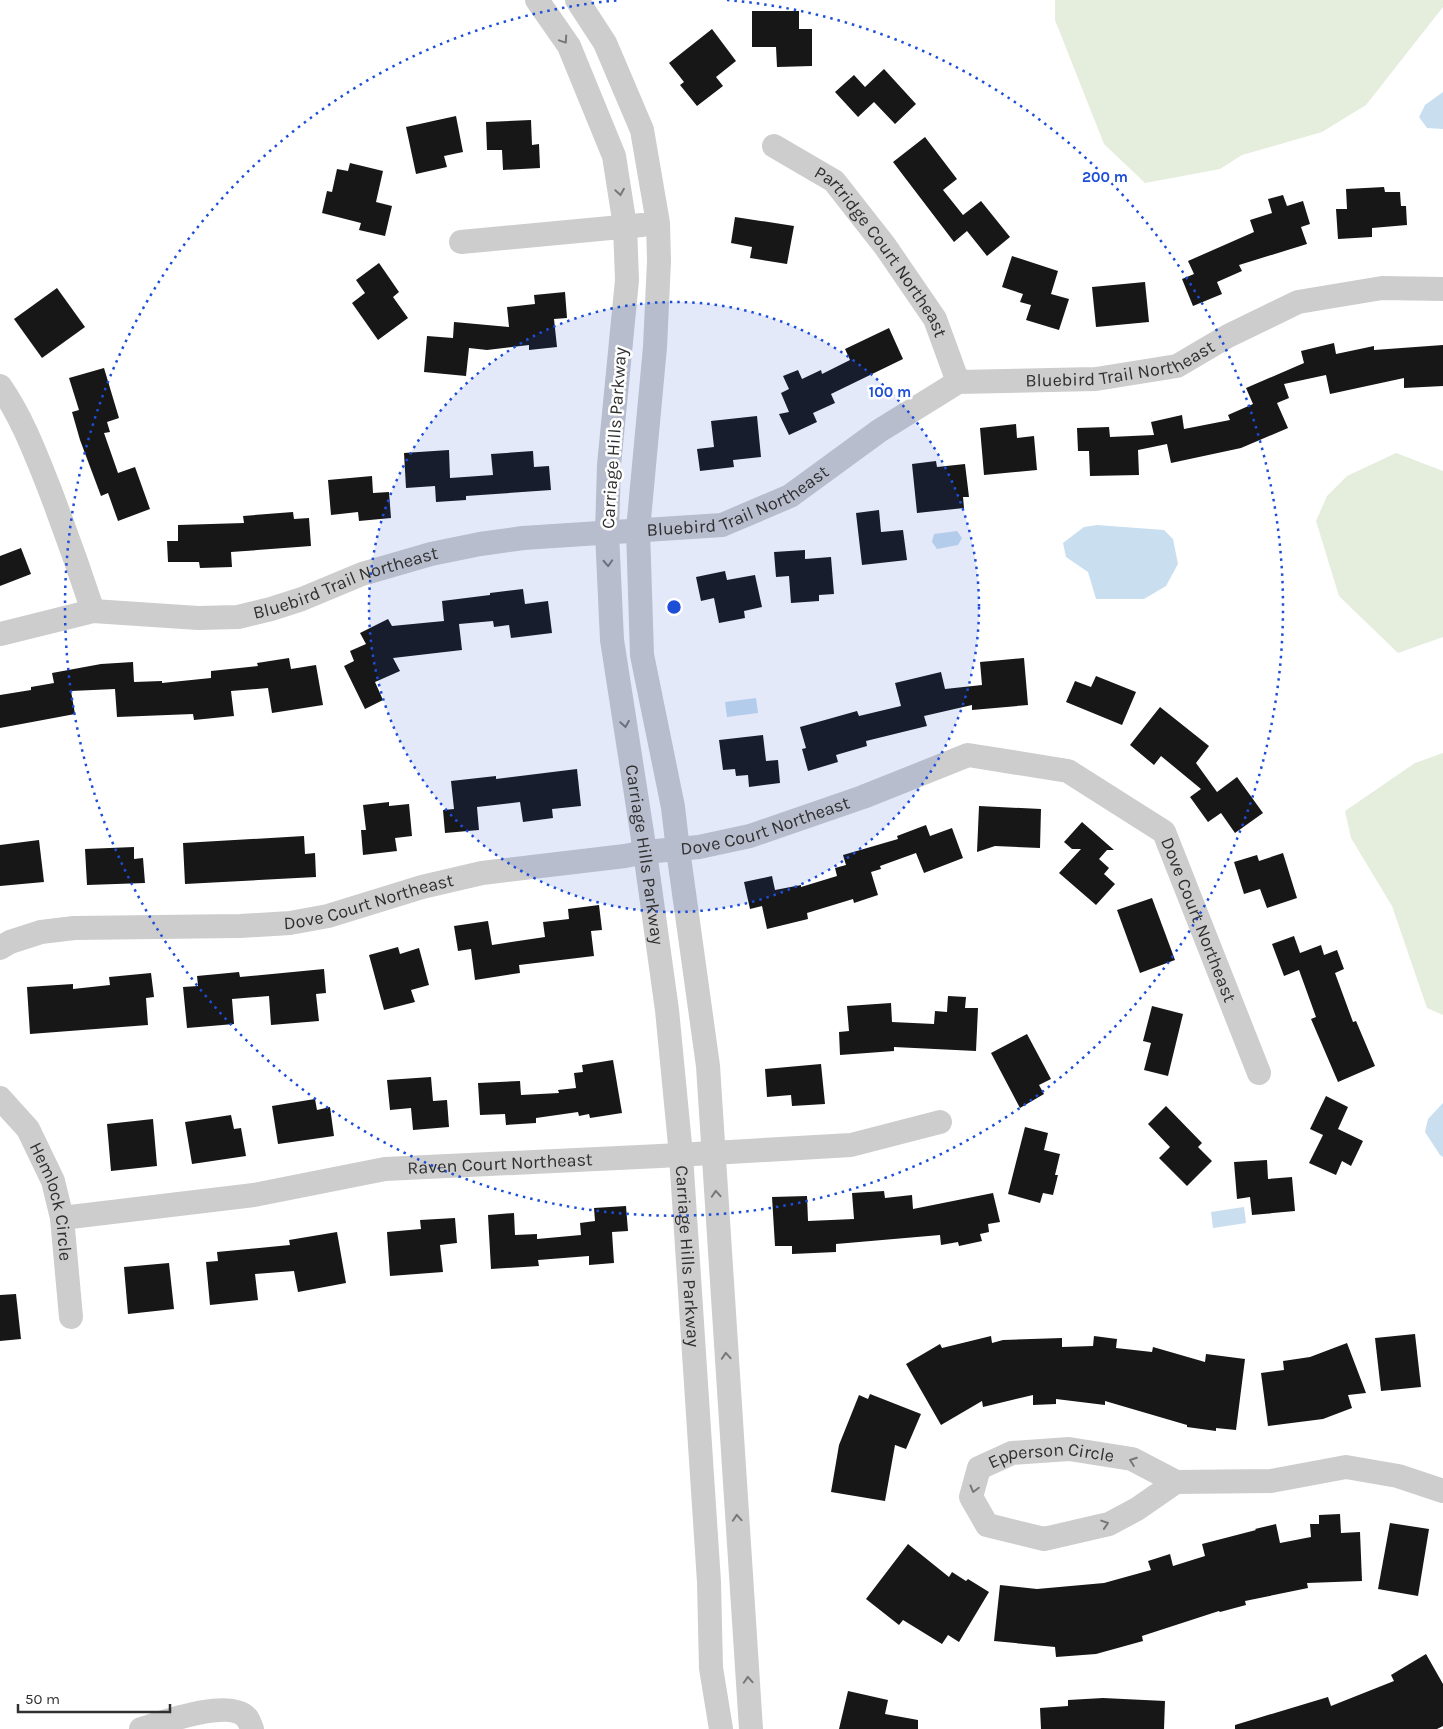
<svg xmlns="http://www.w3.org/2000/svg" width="1443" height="1729" viewBox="0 0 1443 1729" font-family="Karla,sans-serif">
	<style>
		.green { fill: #e5eddd }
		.water { fill: #c9deee }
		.building { fill: #171717 }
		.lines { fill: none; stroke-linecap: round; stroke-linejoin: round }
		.minor { stroke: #cdcdcd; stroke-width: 24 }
		.oneway { stroke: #777 }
		.ring { fill: none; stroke: #1d4ed8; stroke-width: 2.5; stroke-dasharray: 2.5 5 }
		.labels { text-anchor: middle; stroke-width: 5; stroke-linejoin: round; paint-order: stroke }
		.street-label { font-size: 18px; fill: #303030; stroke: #fff }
		.centre { fill: #1d4ed8; stroke: #fff; stroke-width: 2.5 }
		.ring-label { font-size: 15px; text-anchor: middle; font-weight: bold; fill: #1d4ed8; stroke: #fff; stroke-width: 5; stroke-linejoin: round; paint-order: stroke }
	</style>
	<rect width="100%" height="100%" fill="#fff"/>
	<g class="green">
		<path d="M1055,0h388v7l-77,98 -44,27 -80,23 -22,14 -75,14 -41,-39 -49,-124z"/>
		<path d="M1396,453l47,18v166l-45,16 -59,-57 -23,-75 11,-25 20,-20z"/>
		<path d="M1443,753v262l-16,-7 -35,-102 -41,-68 -6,-27 70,-48z"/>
	</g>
	<g class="water">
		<path d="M1443,92v37l-16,-1 -8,-11 6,-12z"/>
		<path d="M1097,525l67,5 9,9 5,25 -12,22 -22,13h-48l-8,-27 -22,-15 -3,-14 21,-16z"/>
		<path d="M957,531l5,7 -4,7 -21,4 -5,-7 2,-8z"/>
		<path d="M756,698l2,15 -31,4 -2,-15z"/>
		<path d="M1443,1103v54l-3,-2 -15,-23 3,-13z"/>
		<path d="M1244,1207l2,16 -33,5 -2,-16z"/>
	</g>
	<g class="building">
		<path d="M752,11h47v18h13v37l-35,1 -1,-20h-24z"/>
		<path d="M712,29l24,32 -20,16 7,9 -26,20 -17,-21 4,-3 -15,-19z"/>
		<path d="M884,69l32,35 -21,20 -21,-22 -16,15 -23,-25 19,-17 11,12z"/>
		<path d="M456,116l7,36 -19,4 3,11 -31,7 -10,-47z"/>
		<path d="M531,120l1,25 7,-1 1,24 -37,2 -1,-20h-15l-1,-28z"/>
		<path d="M925,137l32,42 -14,11 20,25 18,-14 29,36 -23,19 -20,-25 -13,11 -61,-80z"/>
		<path d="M350,163l33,8 -7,31 16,4 -7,30 -26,-6 2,-7 -39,-10 5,-22 5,1 5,-23 11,2z"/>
		<path d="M1384,187l1,5h15l1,14h5l1,19 -35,3v9l-34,2 -2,-30h11l-1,-20z"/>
		<path d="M1283,195l4,11 16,-5 7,23 -9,3 6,17 -68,21 3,6 -25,11 5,12 -29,12 -11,-27 12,-5 -6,-13 66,-29 -4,-12 22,-7 -4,-14z"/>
		<path d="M735,217l59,9 -7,38 -37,-6 2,-11 -21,-4z"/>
		<path d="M1012,256l46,15 -7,23 18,5 -10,31 -33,-10 5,-15 -11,-3 3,-8 -21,-7z"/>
		<path d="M379,263l20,29 -6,5 15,21 -30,22 -26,-37 13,-10 -9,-13z"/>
		<path d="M1145,282l4,40 -53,5 -4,-40z"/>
		<path d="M57,288l28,39 -43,31 -28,-39z"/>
		<path d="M565,292l2,26 -13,1 3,28 -28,3v-5l-42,5 -18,-2 -3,28 -42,-4 3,-36 26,2 1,-16 55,5 -2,-20 28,-3 -1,-9z"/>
		<path d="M889,328l14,31 -72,35 4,9 -22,10 4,9 -28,13 -10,-21 10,-2 -8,-19 8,-4 -6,-13 15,-6 4,9 19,-9 1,4 28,-14 -5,-11z"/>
		<path d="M1334,343l2,11 38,-8v4l69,-5v41l-39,2v-10l-74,16 -4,-19 -42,9 5,14 -12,5 11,25 -47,20 -70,15 -4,-19 -29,6 1,25 -49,1 -1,-25h-11l-1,-23 32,-1 1,10 44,-2 -3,-13 31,-7 2,14 46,-9 -2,-5 25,-11 -7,-16 58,-25 -3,-12z"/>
		<path d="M104,368l15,50 -12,4 3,10 -6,1 14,40 17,-6 15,42 -32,12 -10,-28 -7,3 -21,-56 -8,-28 7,-2 -10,-32z"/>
		<path d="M757,416l4,41 -28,3 1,7 -34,4 -3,-22 17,-2 -3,-26z"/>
		<path d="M1016,424l1,14 17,-2 3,34 -53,5 -4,-47z"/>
		<path d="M449,450l1,28 43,-3 -2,-21 42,-3 1,16 15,-1 2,24 -85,6v4l-30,2 -1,-16 -29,2 -2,-35z"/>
		<path d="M936,461l1,6 28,-3 4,33h-6l1,11 -47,5 -5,-49z"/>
		<path d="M372,476l1,17 16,-1 2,26 -32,3 -1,-9 -27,3 -3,-35z"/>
		<path d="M879,510l2,22 22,-2 4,30 -45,5 -6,-52z"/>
		<path d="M293,512l1,7 15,-1 2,28 -80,6 1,15 -32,1 -1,-6h-31l-1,-21h11v-16l66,-2 -1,-7z"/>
		<path d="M21,548l10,26 -31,12v-30z"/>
		<path d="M805,550v9l26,-2 3,37 -15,1v6l-28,2 -2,-27 -13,1 -2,-25z"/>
		<path d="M725,571l2,9 28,-5 7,32 -18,4 1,7 -26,5 -5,-25 -13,3 -5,-24z"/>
		<path d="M523,589l2,15 23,-3 4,32 -41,5 -2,-13 -15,2 -1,-6 -34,3 3,26 -69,8 7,13 -25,11 8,18 -18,9 -21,-43 10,-5 -4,-10 16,-7 -6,-11 28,-14 4,7 52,-5 -2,-20 48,-6v-2z"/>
		<path d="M289,658l2,11 25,-4 7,40 -51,8 -4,-25 -37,3 3,25 -40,4 -1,-6 -76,3 -2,-28 -44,2 4,23 -75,14v-33l31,-5v-3l23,-4 -2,-10 49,-9 32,-2 1,20 28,-1v2l49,-5v-7l47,-5 -1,-3z"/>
		<path d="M1024,658l4,47 -56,5v-5l-48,11 3,10 -61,15 1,5 -31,9 2,7 -30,9 -6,-22 4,-1 -6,-21 57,-16 2,5 42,-10 -6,-23 46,-11 4,17 37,-4 -2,-23z"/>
		<path d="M1096,676l40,16 -14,33 -56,-23 9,-21 16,6z"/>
		<path d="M1160,707l49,39 -13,17 21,29 20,-15 26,36 -28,20 -14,-20 -13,9 -18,-25 11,-8 -40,-33 -7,9 -24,-20z"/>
		<path d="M763,735l3,26 12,-1 2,23 -31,4 -1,-12 -12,1 -1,-7 -12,1 -4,-30z"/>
		<path d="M577,769l4,37 -29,3 1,9 -30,4 -3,-20 -43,5 2,23 -34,3 -2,-23 11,-1 -3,-28 45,-5v3z"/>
		<path d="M389,802v4l20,-2 3,32 -17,2 2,13 -34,4 -2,-25h5l-3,-25z"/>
		<path d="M979,806l62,3 -1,39 -45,-2 -18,6z"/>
		<path d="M1082,822l32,28h-7l-8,9 10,9 -5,6 11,10 -19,21 -37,-32 22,-24h-9l-8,-7z"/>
		<path d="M926,825l4,11 22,-8 11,30 -39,15 -8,-20 -36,13 1,3 -10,3 7,23 -24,8 -1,-4 -46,14 1,6 -41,10 -5,-23 -12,3 -6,-27 28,-6 3,14 26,-5v2l36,-11 -2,-8 11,-3 -3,-10 55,-16 -1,-3z"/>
		<path d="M304,836l1,18 10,-1 1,24 -131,7 -2,-41z"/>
		<path d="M39,840l5,42 -44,4v-41z"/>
		<path d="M134,847v12l9,-1 2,25 -58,2 -2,-36z"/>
		<path d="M1283,853l14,45 -30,10 -7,-19 -16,5 -10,-32 23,-7 2,6z"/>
		<path d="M1152,898l23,62 -35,13 -23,-63z"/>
		<path d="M599,905l3,25 -11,1 3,25 -75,9 1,8 -45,7 -4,-31 -13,2 -4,-25 34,-5 4,24 53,-8 -2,-15 26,-3 -1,-10z"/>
		<path d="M1294,936l6,17 21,-8 3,10 13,-5 7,19 -9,4 18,49 3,-1 19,45 -37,16 -27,-63 5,-2 -17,-47 -15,6 -12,-32z"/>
		<path d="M398,947l2,7 19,-6 10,37 -18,5 4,12 -31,8 -15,-55z"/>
		<path d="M324,969l2,24 -10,1 3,27 -48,4 -2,-29 -37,3 2,25 -47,4 -4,-41 15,-1 -1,-10 42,-4 1,5z"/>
		<path d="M151,973l3,24 -8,1 2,27 -118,9 -3,-47 46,-3v5l37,-4 -1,-8z"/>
		<path d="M948,996l18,1 -1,11h13l-2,43 -82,-4v4l-54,4 -1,-23 10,-1 -2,-25 44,-3 1,19 42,2 1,-13 12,1z"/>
		<path d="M1152,1006l31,8 -15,62 -24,-6 7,-27 -8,-2z"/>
		<path d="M1027,1034l24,45 -12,6 5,9 -24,14 -29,-55z"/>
		<path d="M613,1060l9,53 -32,5 -1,-4 -10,2 -1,-4 -42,6v5l-30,2 -1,-11 -25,1 -2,-32 42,-2 1,14 38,-2 -1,-3 18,-2 -2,-15 9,-1 -1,-7z"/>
		<path d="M821,1064l4,40 -33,2 -1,-11 -24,2 -2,-28z"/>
		<path d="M431,1077l2,24 14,-1 2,27 -36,3 -2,-22 -21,2 -3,-30z"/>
		<path d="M1326,1096l22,11 -10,22 25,12 -12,25 -9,-5 -6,14 -27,-12 14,-28 -13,-6z"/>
		<path d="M315,1099l2,11 13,-3 4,29 -56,8 -6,-38z"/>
		<path d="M1166,1106l36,37 -4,4 14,14 -25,25 -28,-28 11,-11 -22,-23z"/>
		<path d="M231,1115l3,14 7,-1 5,28 -54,8 -7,-42z"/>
		<path d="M153,1119l4,47 -46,5 -4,-47z"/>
		<path d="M1025,1127l23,6 -4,17 16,4 -5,21h3l-5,20 -10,-2 -3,10 -32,-9z"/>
		<path d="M1267,1160l1,19 24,-2 3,34 -43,4 -2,-18 -13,2 -3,-37z"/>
		<path d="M884,1191l1,7 27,-3 1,14 80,-16 7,29 -12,2 1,8 -9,2 2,7 -23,5 -1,-4 -17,3 -1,-10 -104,9v8l-44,2v-8h-17l-3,-49 35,-1 1,25 46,-2 -2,-26z"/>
		<path d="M626,1206l2,25 -16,1 2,31 -25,2v-9l-51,4 1,6 -48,3 -3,-54 26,-2 1,22 22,-1v5l44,-4 -1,-12 15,-2 -1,-13z"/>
		<path d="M455,1218l2,25 -17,2 3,27 -53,4 -3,-44 34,-3 -1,-9z"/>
		<path d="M337,1232l9,51 -48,9 -4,-21 -39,3 3,26 -48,5 -4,-43 12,-1 -1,-9 73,-7 -1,-5z"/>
		<path d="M169,1263l5,46 -46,5 -4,-47z"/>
		<path d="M16,1294l5,45 -21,2v-46z"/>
		<path d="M1415,1334l6,53 -40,4 -6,-53z"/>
		<path d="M991,1336l1,7 11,-3 59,-2v9l31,-1 1,-10 23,3 -1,9 36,4 1,-5 52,15 1,-8 39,5 -9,71 -20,-2v3l-29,-4v-2l-82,-24v4l-49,-6v5l-23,1v-10l-50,12 -1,-6 -41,24 -35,-61 34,-20 2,4z"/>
		<path d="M1347,1343l19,50 -18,2 4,13 -29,11 -55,7 -7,-53 23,-3 -1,-9 27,-4z"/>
		<path d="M870,1394l51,20 -15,35 -11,-4 -10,56 -54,-9 8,-47 20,-50 9,4z"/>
		<path d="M1340,1514l1,19 19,-1 2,49 -55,2 1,5 -63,13 1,4 -26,7 -1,-1 -77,25 1,5 -47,13 -40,3 -1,-10 -61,-6 6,-56 37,4 67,-6 47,-13 -3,-9 22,-7 3,12 32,-10 -3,-12 54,-14 -1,-1 21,-5 4,19 31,-6 -1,-13h9v-9z"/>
		<path d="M1390,1523l39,6 -11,67 -40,-7z"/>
		<path d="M908,1544l41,33 3,-5 14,9 2,-2 21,13 -30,50 -11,-7 -6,9 -39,-24 -4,5 -33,-26z"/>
		<path d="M1426,1654l17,30v42l-6,3h-202v-4l93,-28 3,9 63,-25 -3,-6z"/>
		<path d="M848,1691l40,9 -3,14 33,6v9h-79z"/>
		<path d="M1103,1698l62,3 -1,28h-123l-1,-21 28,-2v-6z"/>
	</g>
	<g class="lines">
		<g class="minor">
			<path id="s1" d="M537,0l32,46 45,110 11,70 2,54 -18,185 -2,68 5,107 33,212 22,158 14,145 28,427 2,86 10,61"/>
			<path d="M577,0l28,43 37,87 16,93 1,38 -4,86 -17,183 4,125 31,152 5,43 30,216 43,663"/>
			<path id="s2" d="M774,146l60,35 51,65 50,73 23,63"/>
			<path d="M461,242l181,-17"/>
			<path d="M0,386c21,30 34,64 48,99 16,42 31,84 45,126"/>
			<path id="s3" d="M0,634l93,-23 105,7 40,-1 33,-8 31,-10 60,-25 69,-20 49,-10 43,-6 199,-13 68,-29 89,-65 79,-49 138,-3 81,-13 51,-30 70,-34 84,-14 61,1"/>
			<path id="s4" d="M0,948l10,-6 31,-10 33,-4 166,-2 50,-3 38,-7 94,-29 60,-14 143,-17 20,-4 54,-5 51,-11 113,-39 105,-42 100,16 96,61 95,241"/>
			<path id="s5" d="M0,1098l28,31 25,52 9,37 9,99"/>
			<path id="s6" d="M62,1218l192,-23 131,-26 275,-13 191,-11 89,-23"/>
			<path id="s7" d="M1176,1482l-39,27 -28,15 -65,15 -57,-14 -16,-28 8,-29 33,-15 57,-4 63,10 44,23 95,-1 75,-14 52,9 45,15"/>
			<path d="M141,1729c23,-7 89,-31 106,-11 2,3 4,8 5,11"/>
		</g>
	</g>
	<defs><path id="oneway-chevron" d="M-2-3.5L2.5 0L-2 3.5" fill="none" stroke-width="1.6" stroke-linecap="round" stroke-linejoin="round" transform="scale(1.25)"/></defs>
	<g class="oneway">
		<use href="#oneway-chevron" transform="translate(564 40) rotate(56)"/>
		<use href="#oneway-chevron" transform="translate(620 192) rotate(81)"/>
		<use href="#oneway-chevron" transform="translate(608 563) rotate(87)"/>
		<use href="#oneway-chevron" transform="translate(625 724) rotate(81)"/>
		<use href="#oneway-chevron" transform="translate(716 1194) rotate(-94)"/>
		<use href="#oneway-chevron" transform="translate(726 1356) rotate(-94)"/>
		<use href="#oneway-chevron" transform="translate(1133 1461) rotate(-160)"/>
		<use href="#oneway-chevron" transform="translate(974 1489) rotate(105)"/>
		<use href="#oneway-chevron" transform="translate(737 1518) rotate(-94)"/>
		<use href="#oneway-chevron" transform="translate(1105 1524) rotate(-18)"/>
		<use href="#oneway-chevron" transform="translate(748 1680) rotate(-94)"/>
	</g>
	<circle cx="674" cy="607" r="305" fill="#1d4ed8" fill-opacity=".12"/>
	<g class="ring">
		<circle cx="674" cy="607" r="305"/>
		<path d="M727 0A609 609 0 1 1 621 0"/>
	</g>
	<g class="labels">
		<g class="street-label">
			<text dy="6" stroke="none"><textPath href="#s2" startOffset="154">Partridge Court Northeast</textPath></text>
			<text dy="6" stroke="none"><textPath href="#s3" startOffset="1179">Bluebird Trail Northeast</textPath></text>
			<text transform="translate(614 438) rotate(-86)" y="6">Carriage Hills Parkway</text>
			<text dy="6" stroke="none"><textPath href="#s3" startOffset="759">Bluebird Trail Northeast</textPath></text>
			<text dy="6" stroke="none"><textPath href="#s3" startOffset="354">Bluebird Trail Northeast</textPath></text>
			<text dy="6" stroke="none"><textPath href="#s4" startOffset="780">Dove Court Northeast</textPath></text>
			<text dy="6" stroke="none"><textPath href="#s1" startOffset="878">Carriage Hills Parkway</textPath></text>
			<text dy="6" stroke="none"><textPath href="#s4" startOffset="375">Dove Court Northeast</textPath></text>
			<text dy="6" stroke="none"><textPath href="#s4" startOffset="1305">Dove Court Northeast</textPath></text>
			<text dy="6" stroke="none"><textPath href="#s6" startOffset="442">Raven Court Northeast</textPath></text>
			<text dy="6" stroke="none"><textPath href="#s5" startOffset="119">Hemlock Circle</textPath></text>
			<text dy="6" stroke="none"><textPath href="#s1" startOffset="1282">Carriage Hills Parkway</textPath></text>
			<text dy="6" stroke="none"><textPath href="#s7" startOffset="342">Epperson Circle</textPath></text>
		</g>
	</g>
	<circle cx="674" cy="607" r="8" class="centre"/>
	<g class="ring-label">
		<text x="1105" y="182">200 m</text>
		<text x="890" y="397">100 m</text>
	</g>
	<path d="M18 1704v8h152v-8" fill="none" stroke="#303030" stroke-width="2.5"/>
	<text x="25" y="1704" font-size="15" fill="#303030" stroke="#ffffff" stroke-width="4" paint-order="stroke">50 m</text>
</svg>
